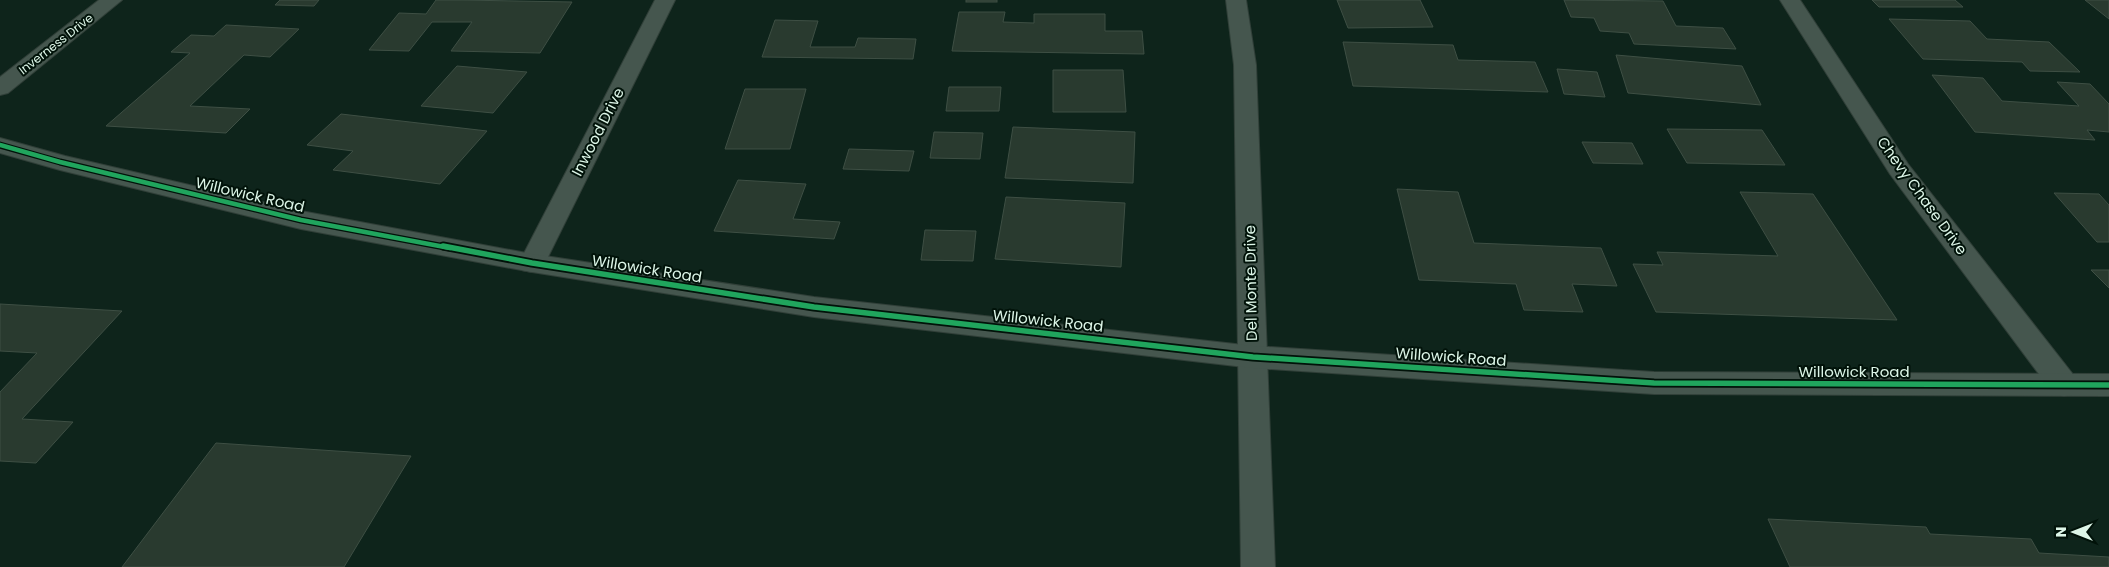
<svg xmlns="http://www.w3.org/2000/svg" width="2109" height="567" viewBox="0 0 2109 567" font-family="Poppins,sans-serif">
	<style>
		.building { fill: #293a2f; stroke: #3e4f44 }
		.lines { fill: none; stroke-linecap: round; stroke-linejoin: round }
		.minor-casing { stroke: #303f38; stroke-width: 2 }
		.tertiary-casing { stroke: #303f38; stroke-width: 2 }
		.minor { fill: #45564e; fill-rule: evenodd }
		.tertiary { fill: #45564e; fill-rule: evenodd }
		.cycleway-far1-casing { stroke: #011209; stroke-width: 7 }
		.cycleway-casing { stroke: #011209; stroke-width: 9 }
		.cycleway-far1 { stroke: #20a55d; stroke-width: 4.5 }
		.cycleway { stroke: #20a55d; stroke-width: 5.5 }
		.labels { text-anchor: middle; stroke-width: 4; stroke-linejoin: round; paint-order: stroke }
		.far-street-label { font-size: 12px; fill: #ddf6e8; stroke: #011209 }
		.street-label { font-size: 15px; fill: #ddf6e8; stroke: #011209 }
	</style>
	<rect width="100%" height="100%" fill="#0e241b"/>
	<g class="building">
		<path d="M280,0h39l-5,6 -39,-1z"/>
		<path d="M436,0h25l111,2 -32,51 -89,-2 21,-29h-40l-23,29 -40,-1 30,-37 27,1z"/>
		<rect x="966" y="0" width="31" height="2"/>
		<path d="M1337,0h83l13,27 -85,1z"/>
		<path d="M1564,0l99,1 13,25 47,2 13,21 -102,-5 -5,-11 -29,-2 -6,-13 -23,-1z"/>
		<path d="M1872,0h83l8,7h-84z"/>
		<path d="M2085,0h24v19z"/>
		<path d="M959,12h46l-2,10 31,1v-9h71v17h37l2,23 -192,-3z"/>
		<path d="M1889,19l81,2 17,18 62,3 31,30 -50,-1 -8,-9 -99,-3z"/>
		<path d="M775,20l43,1 -8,26h45l3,-9 58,1 -3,20 -151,-2z"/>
		<path d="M226,25l73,4 -29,28 -26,-2 -54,51 60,3 -24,24 -120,-7 84,-73 -19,-1 20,-17 23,1z"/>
		<path d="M1343,42l110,3 5,15 77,2 13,30 -195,-6z"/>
		<path d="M1616,55l126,11 19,39 -133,-12z"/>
		<path d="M457,66l70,6 -34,41 -72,-7z"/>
		<path d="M1557,69l40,3 8,25 -41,-3z"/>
		<path d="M1053,70h70l3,42h-73z"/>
		<path d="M1932,75l51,3 19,23 77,5 -22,-24 33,2 19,20v28l-22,-2 8,10 -120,-8z"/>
		<path d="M949,87h52l-2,24h-53z"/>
		<path d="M745,89h61l-16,60h-65z"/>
		<path d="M341,114l146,17 -47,53 -107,-14 20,-19 -46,-6z"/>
		<path d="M1013,127l122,5 -2,51 -128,-5z"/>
		<path d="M1667,129l95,1 23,35 -98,-2z"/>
		<path d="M934,132l49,1 -3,26 -50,-1z"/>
		<path d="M1582,142l50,1 11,21 -50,-1z"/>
		<path d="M849,149l65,2 -5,20 -66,-2z"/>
		<path d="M738,180l68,4 -13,35 47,3 -6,17 -120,-8z"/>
		<path d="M1397,189l61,3 16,51 127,5 16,38 -45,-2 11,28 -59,-2 -8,-26 -97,-4z"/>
		<path d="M1740,192l73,2 84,126 -241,-8 -23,-48 30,1 -6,-13 121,4z"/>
		<path d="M2054,193l45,1 10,11v37h-12z"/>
		<path d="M1006,197l119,6 -4,64 -126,-8z"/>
		<path d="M925,230l51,1 -3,30 -52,-1z"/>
		<path d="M2091,270h18v18z"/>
		<path d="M0,304l122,7 -100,108 51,3 -37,41 -36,-2v-69l37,-39 -37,-2z"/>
		<path d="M216,443l195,13 -67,111h-222z"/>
		<path d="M1768,519l158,8 4,7 101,5 8,14 70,4v10h-319z"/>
	</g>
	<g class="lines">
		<g class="minor-casing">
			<g id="minor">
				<path d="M99,0h23l-114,93 -8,2v-18z"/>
				<path d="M655,0h20l-130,263 -3,7 -10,2 -10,-2 -3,-7z"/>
				<path d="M1226,0h20l10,65 19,502h-34l-7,-502z"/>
				<path d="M1780,0h20l108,164 167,213 4,8 -4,8 -11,3 -11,-3 -163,-219z"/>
			</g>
		</g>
		<g class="tertiary-casing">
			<path id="tertiary" d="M0,138l65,18 236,55 231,43 282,43 439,49 401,26 455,2v22l-455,-2 -401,-26 -439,-51 -282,-45 -231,-43 -241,-59 -60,-17z"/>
		</g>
		<use href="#minor" class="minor"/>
		<use href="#tertiary" class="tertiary"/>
		<g class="cycleway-far1-casing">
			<path id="cycleway-far1" d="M0,145l60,17 241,58 149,28"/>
		</g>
		<g class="cycleway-casing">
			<path id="cycleway" d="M443,246l89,17 282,44 439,50 401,26 455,2"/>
		</g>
		<use href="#cycleway-far1" class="cycleway-far1"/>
		<use href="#cycleway" class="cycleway"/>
	</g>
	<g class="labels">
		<g class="far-street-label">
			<text transform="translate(56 44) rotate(-38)" y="4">Inverness Drive</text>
		</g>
		<g class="street-label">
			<text transform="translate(598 132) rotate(-63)" y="5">Inwood Drive</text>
			<text transform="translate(250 195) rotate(13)" y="5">Willowick Road</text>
			<text transform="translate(1922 196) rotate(54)" y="5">Chevy Chase Drive</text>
			<text transform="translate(647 269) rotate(9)" y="5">Willowick Road</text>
			<text transform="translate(1251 283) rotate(-91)" y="5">Del Monte Drive</text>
			<text transform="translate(1048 321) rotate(6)" y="5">Willowick Road</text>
			<text transform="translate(1451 357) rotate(4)" y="5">Willowick Road</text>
			<text x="1854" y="377">Willowick Road</text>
		</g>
	</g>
	<g transform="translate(2074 532) rotate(270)" stroke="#011209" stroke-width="4" paint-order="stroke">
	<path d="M0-4L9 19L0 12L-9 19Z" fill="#ddf6e8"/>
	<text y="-8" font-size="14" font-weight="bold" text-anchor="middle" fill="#ddf6e8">N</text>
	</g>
</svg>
